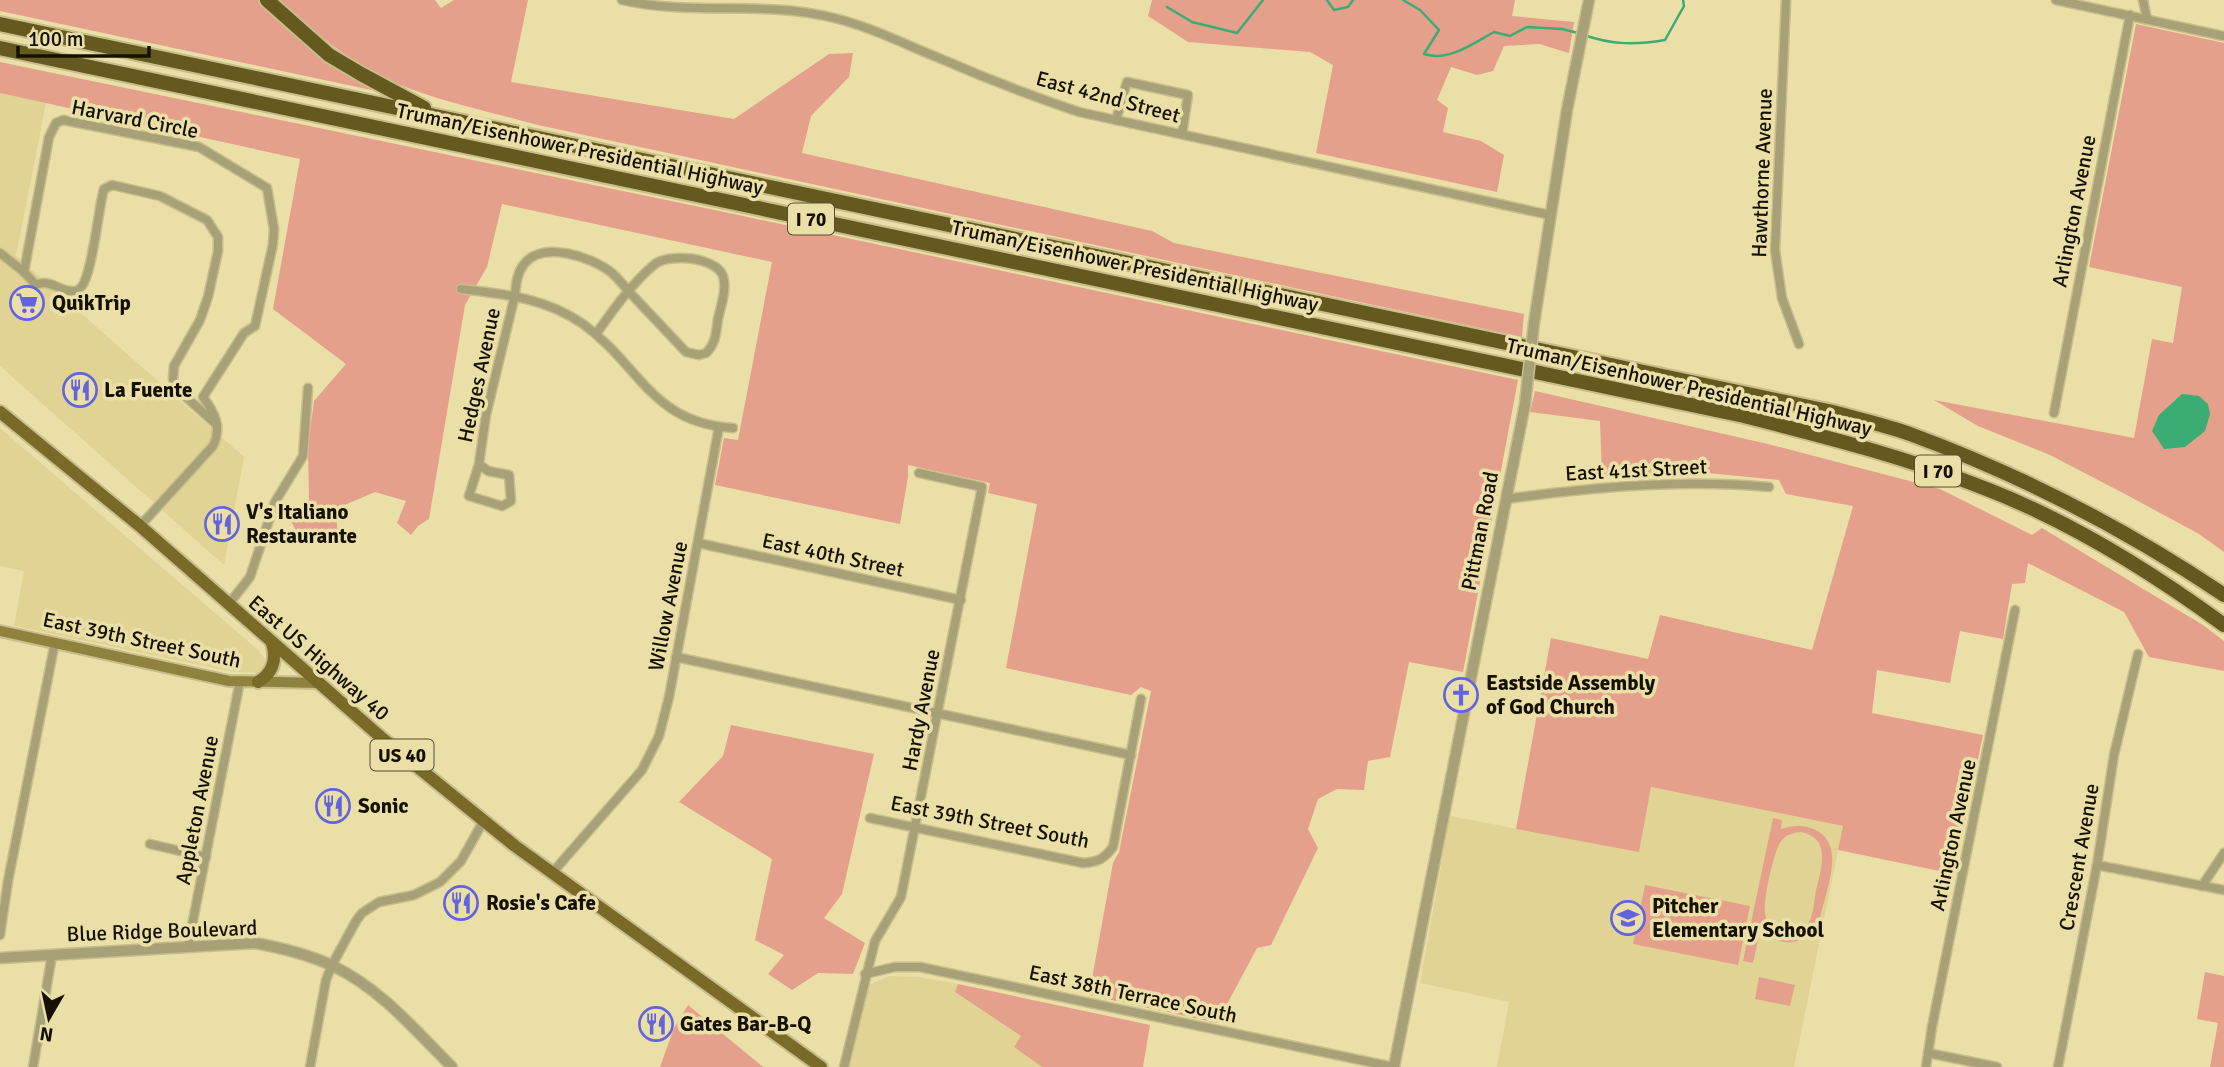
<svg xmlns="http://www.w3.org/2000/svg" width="2224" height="1067" viewBox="0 0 2224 1067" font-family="Signika,sans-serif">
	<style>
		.built { fill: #e0d394 }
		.green { fill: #e4a08b; fill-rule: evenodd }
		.water { fill: #3cac75 }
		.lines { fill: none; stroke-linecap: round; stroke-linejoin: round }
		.stream { stroke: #3cac75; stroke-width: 2.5 }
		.minor-casing { stroke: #c8be8c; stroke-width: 11 }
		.tertiary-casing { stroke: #c8be8c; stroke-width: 13 }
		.secondary-casing { stroke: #c8be8c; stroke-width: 14 }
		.primary-casing { stroke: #c8be8c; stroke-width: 16 }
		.motorway-casing { stroke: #c8be8c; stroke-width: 18 }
		.minor { stroke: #a8a076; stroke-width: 8 }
		.tertiary { stroke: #a8a076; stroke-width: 10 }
		.secondary { stroke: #8f813e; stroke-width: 10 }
		.primary { stroke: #796b27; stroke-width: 12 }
		.motorway { stroke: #64591e; stroke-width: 14 }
		.tertiary-bridge-casing { stroke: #c8be8c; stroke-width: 13; stroke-linecap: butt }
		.tertiary-bridge { stroke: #a8a076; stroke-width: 10 }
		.labels { text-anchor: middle; stroke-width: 7; stroke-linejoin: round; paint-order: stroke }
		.shield { fill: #eadfa7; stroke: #554e32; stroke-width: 2 }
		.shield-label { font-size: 19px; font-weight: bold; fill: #151000 }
		.street-label { font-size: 21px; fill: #151000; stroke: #eadfa7 }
		.poi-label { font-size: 21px; font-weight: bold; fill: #151000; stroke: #eadfa7; text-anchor: start }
	</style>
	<rect width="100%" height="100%" fill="#eadfa7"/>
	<g class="built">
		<path d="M0,93l46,10 -30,153 228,201 -20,108 -224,-199z"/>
		<path d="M0,428l258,222 7,9v9l-9,5 -28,-2 -214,-45 10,-55 -24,-5z"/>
		<path d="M1651,787l192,39 -49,241h-297l12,-65 -89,-19 30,-167 189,36z"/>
		<path d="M889,976l29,1 40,7 -2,9 65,43 -7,11 28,20h-195l22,-82z"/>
	</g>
	<g class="green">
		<path d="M0,0h258c37,35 74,66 118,91l-376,-80z"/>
		<path d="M279,0h156l6,8 13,-8h74l-17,82 223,37 95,-65 24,-1 -4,24 -38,39 -9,37 350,78 22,12 350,71 -2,23 -984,-212c-47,-13 -96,-23 -140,-41 -45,-20 -84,-51 -119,-84z"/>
		<path d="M1152,0h363l-3,16 62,6 -5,31 -30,-9 -35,2 -11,25 -16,4 -26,-8 -14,33 11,8 -5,24 38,9 23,14 -7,37 -181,-39 17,-88 -23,-13 -122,-10 -40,-26z"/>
		<path d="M2136,24l88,19v509l-25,-18 -74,-40 -75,-39 -72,-29 -44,-26 200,38 18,-99 21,4 9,-56 -93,-20z"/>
		<path d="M0,62l729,151 789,167 -55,292 -54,-10 -19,95 -22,4 -4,29 -27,-1 -19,10 -10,30 10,19 -47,97 -14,3 -40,75 -128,-28 24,-132 6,-11 32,-161 -10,-4 -10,8 -125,-27 31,-164 -49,-11 2,-10 -82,-18v12l-8,47 -185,-39 9,-47 14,2 34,-178 -270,-58 -15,63 -22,38 -36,214 -11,7 -7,9 -14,-12 9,-22 -31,-9 -40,17 3,25 -35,10 -13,-25 19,-19 -1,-55 6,-44 32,-37 -73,-55 27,-150 -300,-66z"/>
		<path d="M1535,391l233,53 172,45 92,46 10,-7 161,97 21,16v30l-75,-14 -25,-45 -96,-49 -3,20 -13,1 -9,55 -43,-8 -10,52 -73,-13 -5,43 111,22 -29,139 -116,-24 5,-24 -192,-39 -12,65 -123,-23 35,-191 97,21 12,-44 152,35 41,-144 -67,-12 -7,-14 -82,-8 -95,6 -2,-57 -70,-9z"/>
		<path d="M731,725l143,29 -32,140 -18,24 41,25 -12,31 -35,-1 -26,17 -24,-16 16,-19 -29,-15 17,-81 -93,-57 44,-46z"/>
		<path d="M1773,818l9,2 -1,9c21,-8 49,-1 51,26 2,19 -9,48 -13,67 -13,24 -42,28 -58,5l-8,36 -10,-2zM1801,832c31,6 20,38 15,58 -2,10 -2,23 -7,32 -11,20 -42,12 -44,-9 -2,-13 9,-65 17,-73 5,-6 12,-7 19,-8z"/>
		<path d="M1645,885l105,21 -12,59 -105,-21z"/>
		<path d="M2205,972l19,4v91h-14l8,-44 -21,-4z"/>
		<path d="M1759,977l36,8 -5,21 -35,-7z"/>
		<path d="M958,984l192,41 -7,42h-101l-28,-20 7,-11 -66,-44z"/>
		<path d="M688,1005l75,62h-103l14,-39z"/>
	</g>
	<path class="water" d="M2182,394l17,2 9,8 2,10 -5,17 -20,16 -21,2 -12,-18 7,-16z"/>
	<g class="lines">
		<g class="stream">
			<path d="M1327,0l7,10 14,-3 5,-7"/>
			<path d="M1403,0l17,10 19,20 -15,24c25,8 50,-11 70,-22l16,4 17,-9 35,2 16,4"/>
			<path d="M1167,7l25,15 45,11 26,-33"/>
			<path d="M1584,35c28,10 52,10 81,5l19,-34 -1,-6"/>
		</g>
		<g class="minor-casing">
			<g id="minor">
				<path d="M622,0c69,16 142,0 212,18 37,9 70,26 105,40 46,20 92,38 140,54l471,103"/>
				<path d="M1786,0l-11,250 7,48 17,46"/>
				<path d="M2056,0l168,36"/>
				<path d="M2143,0l4,19"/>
				<path d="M1116,120l11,-38 61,13 -6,39"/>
				<path d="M0,253l24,19 25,-135 7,-14 7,-3 136,27 68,41 7,41 -1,15 -18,82 -11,7 -41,64c12,16 19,30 10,49l-73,80"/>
				<path d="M24,272l12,13c15,-8 28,11 42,5 14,-6 20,-82 26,-101l8,-4 48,11 47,24 11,17v14l-10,46 -8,23 -26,46 -1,13 3,9 41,37"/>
				<path d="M461,289c44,5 85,9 122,35 57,41 68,99 150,104"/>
				<path d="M2054,413l76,-398"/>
				<path d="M479,464l9,7 21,4 2,26 -9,5 -33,-10 10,-32 7,-49 29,-120c1,-11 2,-22 9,-31 19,-24 68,-7 88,9 8,7 15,17 22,24 17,18 34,36 52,55l13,3 7,-2c10,-9 10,-21 12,-34 3,-13 9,-30 5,-43 -7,-19 -53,-23 -68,-12 -23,19 -42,46 -59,70"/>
				<path d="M1506,499c88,-12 175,-20 263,-12"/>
				<path d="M698,543l263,57"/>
				<path d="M228,605l22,-28 25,-75 28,-46 5,-68"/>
				<path d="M676,657l455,98"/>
				<path d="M870,818l213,45c15,-1 21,-4 30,-16l28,-148"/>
				<path d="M150,844l56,13"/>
				<path d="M2097,865l127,25"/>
				<path d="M552,873l90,-103 17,-34 10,-39 50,-270"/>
				<path d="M2202,886l22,-33"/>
				<path d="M0,935l8,-54 47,-239"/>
				<path d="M188,946l52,-265"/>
				<path d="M865,974l30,-7h25l473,100"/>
				<path d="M1928,1053l69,14"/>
				<path d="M33,1067l19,-112"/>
				<path d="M310,1067l16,-87 6,-15 24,-44 6,-8 17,-11 35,-7 26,-13 21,-21 23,-41"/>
				<path d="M844,1067l31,-126 26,-44 81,-410 -63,-14"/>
				<path d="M1926,1067l6,-40 83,-417"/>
				<path d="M2058,1067l39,-202 17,-110 24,-101"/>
			</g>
		</g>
		<g class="tertiary-casing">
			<g id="tertiary">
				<path d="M1534,323l33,-213 22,-110"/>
				<path d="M0,958l255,-15c27,5 53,11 78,23 48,23 82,64 119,101"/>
				<path d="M1394,1067l131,-663"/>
			</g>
		</g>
		<g class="secondary-casing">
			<path id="secondary" d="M0,631l229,50 90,2"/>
		</g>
		<g class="primary-casing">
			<g id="primary">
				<path d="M0,412l140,114 243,213 132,107 306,221"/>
				<path d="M258,682c15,-9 19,-22 14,-39"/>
			</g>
		</g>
		<g class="motorway-casing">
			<g id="motorway">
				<path d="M267,0l62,55 32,19 63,34"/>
				<path d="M0,24l1833,388c25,7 52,13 77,22 111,41 216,95 314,161"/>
				<path d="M0,48l1744,368c83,21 165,42 245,74 82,32 164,83 235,135"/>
			</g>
		</g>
		<use href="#minor" class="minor"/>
		<use href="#tertiary" class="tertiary"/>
		<use href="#secondary" class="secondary"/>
		<use href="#primary" class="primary"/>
		<use href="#motorway" class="motorway"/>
		<g class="tertiary-bridge-casing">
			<path id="tertiary-bridge" d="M1525,404l9,-81"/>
		</g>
		<use href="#tertiary-bridge" class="tertiary-bridge"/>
	</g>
	<defs>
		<g id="supermarket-ring" transform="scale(1.75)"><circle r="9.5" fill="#eadfa7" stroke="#6264dd" stroke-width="1.5"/><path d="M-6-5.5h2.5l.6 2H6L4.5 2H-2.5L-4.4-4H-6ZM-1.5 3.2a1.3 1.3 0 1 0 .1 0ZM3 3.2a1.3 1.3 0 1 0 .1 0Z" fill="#6264dd"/></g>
		<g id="restaurant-ring" transform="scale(1.75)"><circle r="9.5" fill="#eadfa7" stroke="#6264dd" stroke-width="1.5"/><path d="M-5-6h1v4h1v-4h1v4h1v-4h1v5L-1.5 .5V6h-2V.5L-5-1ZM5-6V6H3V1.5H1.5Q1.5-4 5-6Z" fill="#6264dd"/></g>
		<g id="church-ring" transform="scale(1.75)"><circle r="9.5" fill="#eadfa7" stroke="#6264dd" stroke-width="1.5"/><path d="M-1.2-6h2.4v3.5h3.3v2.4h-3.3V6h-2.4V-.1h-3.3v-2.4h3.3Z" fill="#6264dd"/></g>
		<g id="school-ring" transform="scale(1.75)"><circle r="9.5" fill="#eadfa7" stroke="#6264dd" stroke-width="1.5"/><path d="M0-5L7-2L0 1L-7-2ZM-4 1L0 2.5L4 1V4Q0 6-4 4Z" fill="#6264dd"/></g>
	</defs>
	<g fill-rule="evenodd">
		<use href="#supermarket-ring" x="27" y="303"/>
		<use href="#restaurant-ring" x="80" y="390"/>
		<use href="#restaurant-ring" x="222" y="524"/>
		<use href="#church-ring" x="1461" y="695"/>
		<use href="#restaurant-ring" x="333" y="806"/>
		<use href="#restaurant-ring" x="461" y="903"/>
		<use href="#school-ring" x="1628" y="918"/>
		<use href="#restaurant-ring" x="656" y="1024"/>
	</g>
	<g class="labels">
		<g class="shield">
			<rect x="788" y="203.5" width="46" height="31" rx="5"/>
			<rect x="1915" y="455.5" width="46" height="31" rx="5"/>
			<rect x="370.5" y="739.5" width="63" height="31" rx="5"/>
		</g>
		<g class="shield-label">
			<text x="811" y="226">I 70</text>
			<text x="1938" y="478">I 70</text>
			<text x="402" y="762">US 40</text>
		</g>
		<g class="street-label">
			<text transform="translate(1108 97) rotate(15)" y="7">East 42nd Street</text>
			<text transform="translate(135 119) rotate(11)" y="7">Harvard Circle</text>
			<text transform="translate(580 149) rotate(12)" y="7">Truman/Eisenhower Presidential Highway</text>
			<text transform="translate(1762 173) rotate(-88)" y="7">Hawthorne Avenue</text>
			<text transform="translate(2074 211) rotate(-79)" y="7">Arlington Avenue</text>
			<text transform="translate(1135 266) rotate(12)" y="7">Truman/Eisenhower Presidential Highway</text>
			<text transform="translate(479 375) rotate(-78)" y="7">Hedges Avenue</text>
			<text transform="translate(1689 387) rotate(13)" y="7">Truman/Eisenhower Presidential Highway</text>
			<text transform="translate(1636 470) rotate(-3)" y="7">East 41st Street</text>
			<text transform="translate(1480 531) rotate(-79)" y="7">Pittman Road</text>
			<text transform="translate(833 555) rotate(12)" y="7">East 40th Street</text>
			<text transform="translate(668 606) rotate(-79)" y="7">Willow Avenue</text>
			<text transform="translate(142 640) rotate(12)" y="7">East 39th Street South</text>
			<text transform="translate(319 658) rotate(41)" y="7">East US Highway 40</text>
			<text transform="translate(921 710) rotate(-79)" y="7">Hardy Avenue</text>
			<text transform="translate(197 810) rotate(-79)" y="7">Appleton Avenue</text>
			<text transform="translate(990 822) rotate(11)" y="7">East 39th Street South</text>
			<text transform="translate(1953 835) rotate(-78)" y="7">Arlington Avenue</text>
			<text transform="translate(2079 857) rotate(-80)" y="7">Crescent Avenue</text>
			<text transform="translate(162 931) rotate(-2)" y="7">Blue Ridge Boulevard</text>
			<text transform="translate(1133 994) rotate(12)" y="7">East 38th Terrace South</text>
		</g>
		<g class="poi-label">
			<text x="52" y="310">QuikTrip</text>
			<text x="104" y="397">La Fuente</text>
			<text x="246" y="519">V's Italiano<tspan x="246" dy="24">Restaurante</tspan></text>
			<text x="1486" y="690">Eastside Assembly<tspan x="1486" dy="24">of God Church</tspan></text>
			<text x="358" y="813">Sonic</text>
			<text x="486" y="910">Rosie's Cafe</text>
			<text x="1652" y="913">Pitcher<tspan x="1652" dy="24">Elementary School</tspan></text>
			<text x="680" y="1031">Gates Bar-B-Q</text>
		</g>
	</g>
	<g transform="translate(49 1018) rotate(189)" stroke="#eadfa7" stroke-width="5" paint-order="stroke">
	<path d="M0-5L12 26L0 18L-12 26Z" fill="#151000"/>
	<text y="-10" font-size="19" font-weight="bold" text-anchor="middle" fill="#151000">N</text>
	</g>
	<path d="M18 46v10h131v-10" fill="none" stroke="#151000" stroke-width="3.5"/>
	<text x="28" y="46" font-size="21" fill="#151000" stroke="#eadfa7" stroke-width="5" paint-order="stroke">100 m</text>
</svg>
